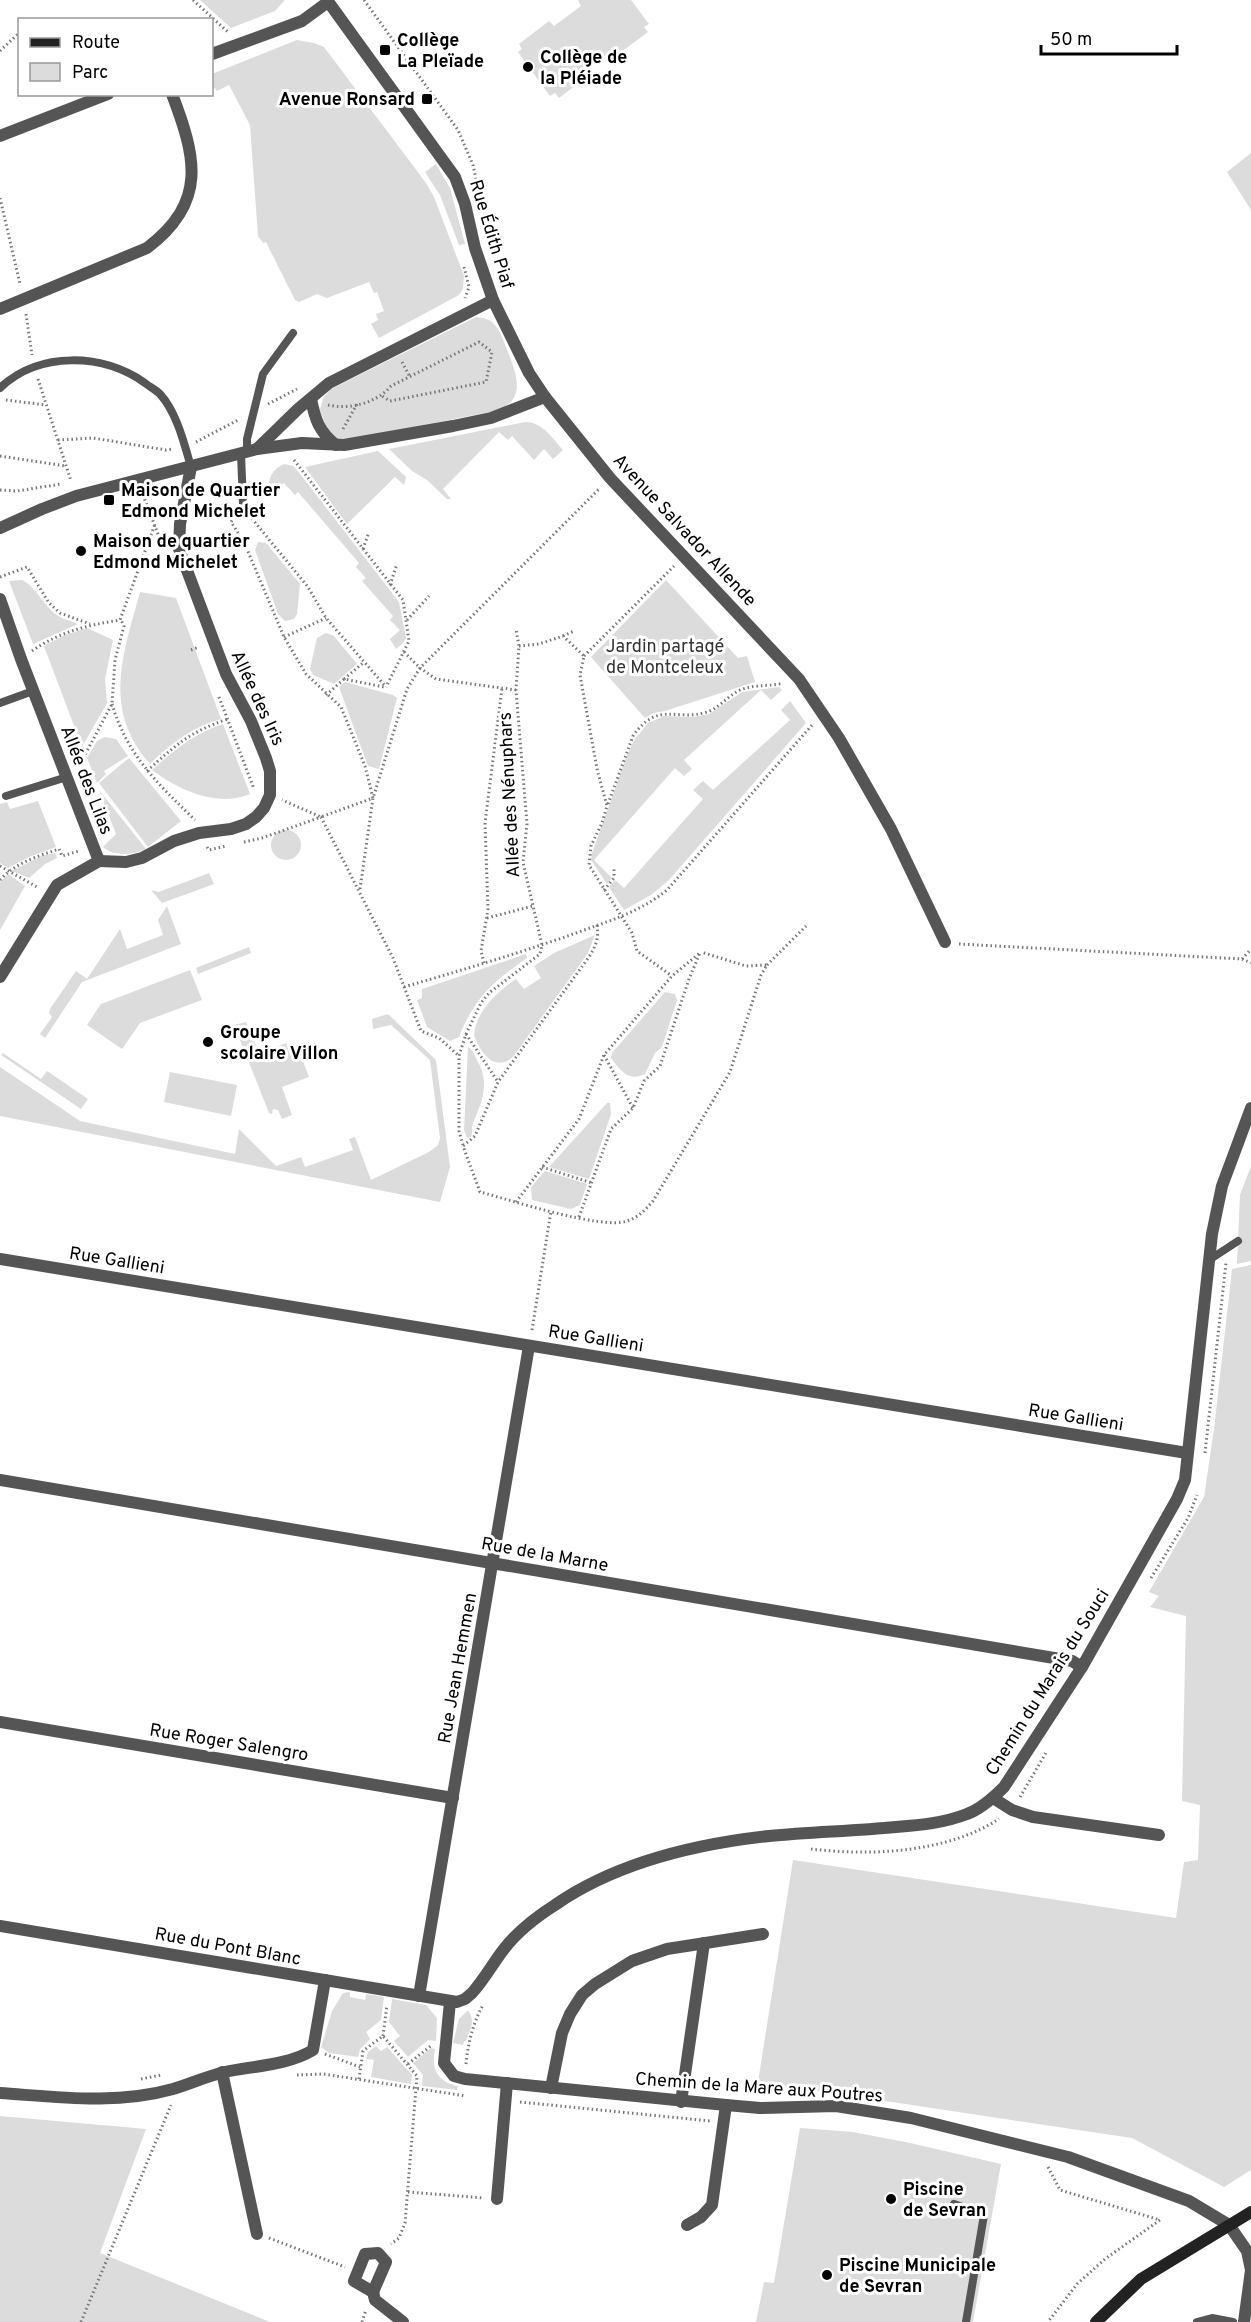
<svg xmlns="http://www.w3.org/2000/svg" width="1251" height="2322" viewBox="0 0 1251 2322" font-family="Overpass,sans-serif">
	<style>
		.green { fill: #dcdcdc }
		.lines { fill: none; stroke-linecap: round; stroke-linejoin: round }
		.path { stroke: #777; stroke-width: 3; stroke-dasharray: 1.5 3; stroke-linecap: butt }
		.lane { stroke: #555; stroke-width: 8 }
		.street { stroke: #555; stroke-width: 12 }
		.secondary { stroke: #222; stroke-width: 12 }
		.poi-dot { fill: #000; stroke: #fff; stroke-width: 2 }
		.labels { text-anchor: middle; stroke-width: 6; stroke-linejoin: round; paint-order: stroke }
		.poi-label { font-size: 18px; font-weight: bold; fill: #000; stroke: #fff; text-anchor: start }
		.street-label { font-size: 18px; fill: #000; stroke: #fff }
		.park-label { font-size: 18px; fill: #333; stroke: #fff }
	</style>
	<rect width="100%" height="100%" fill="#fff"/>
	<g class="green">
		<path d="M200,0h84v1l-9,10 -44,17z"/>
		<path d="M578,0h53l18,24 -5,3 4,5 -31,23 -4,-5 -27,20 3,5 -30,23 -4,-5 -5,3 -32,-44 4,-3 -3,-5 30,-23 5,5 27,-20z"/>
		<path d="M297,40l17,3 10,4 102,136 8,14 30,79 -1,13 -4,6 -80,43 -8,-14 7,-4 -2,-6 8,-3 -7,-19 -3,1 -5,-11 -42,16 -10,-4 -18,8 -4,-2 -29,-58 -3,1 -5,-7 -8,-111 -21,-40 -12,6 -2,-3 -3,1v-15z"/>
		<path d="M1251,153v57l-24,-38z"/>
		<path d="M436,164l14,24 15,56 -6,1 -19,-50 -15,-23z"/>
		<path d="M476,317c6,1 12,1 17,6 8,7 11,20 15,29 9,24 19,48 -13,59l-138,27 -18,1 -10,-6 -9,-23 3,-12 8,-9z"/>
		<path d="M525,422c18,0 27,16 38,28l-10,9 -9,-10 -10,11 -22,-24 -4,4 -9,-8 -56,57 8,10h-4l-20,-19 -15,-9 -23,-22z"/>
		<path d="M378,451l28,26 -2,8 -9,-8 -48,47 -42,-57z"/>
		<path d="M284,464l9,2 4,4 102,132 7,36 -3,5 -7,6 -6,-10 10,-9 -10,-10 3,-4 -31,-35 4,-3 -10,-11 3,-4 -61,-71 -3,3 -11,-12 -15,13c-1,-15 0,-25 15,-32z"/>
		<path d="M258,542l8,1 34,41 -3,30 -3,5 -9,2 -7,-7 -23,-64z"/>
		<path d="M22,580c16,8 22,28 38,37 5,3 12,4 18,7l-45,20 -24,-63z"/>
		<path d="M666,580l72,78 9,-2 8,26 -90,29 -12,2 -8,5 -54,-61z"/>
		<path d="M140,592l36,6 45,121c-29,8 -50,24 -71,45 -48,-55 -27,-109 -10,-172z"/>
		<path d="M87,628l26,12 -8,39 2,24 -25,44 -38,-101 21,-11z"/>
		<path d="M326,633l8,3 23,28 -23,20 -21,-9 -3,-6 7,-31z"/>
		<path d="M345,682l48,13 4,3 -18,71 -11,-3 -29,-79z"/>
		<path d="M779,687l3,3 -11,10 -10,-10 -77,70 8,9 -8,7 -9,-8 -81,92 18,18 -5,6 -16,-24 1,-7 36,-100 7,-14 13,-16 16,-7 29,1 16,-3 33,-22z"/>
		<path d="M790,701l16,22 -137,157 -18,15 -27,15 -15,-23 6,-7 9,8 79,-89 -10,-9 10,-9 10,9 77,-70 -9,-10z"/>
		<path d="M223,724l27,70c-33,14 -71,-4 -98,-24 22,-20 43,-37 71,-46z"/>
		<path d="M105,737l11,2 12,17 -24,15 2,3 -9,9 -10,-25 10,-17z"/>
		<path d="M129,758l52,63 -33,26 -49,-64z"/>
		<path d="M99,790l47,59c-13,6 -31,8 -43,-2l13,-13z"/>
		<path d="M38,801l18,46 -27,10 -21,11 -8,-5v-59l7,-2 3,7z"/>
		<circle cx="286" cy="845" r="15"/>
		<path d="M55,853l2,5 -12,6 -16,14 -17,-7 29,-15z"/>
		<path d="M209,873l5,11 -52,19 -11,-13 8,2z"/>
		<path d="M8,874l17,12 -25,44v-48z"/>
		<path d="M167,906l14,38 -99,38 -37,56 -5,-4 12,-17 -3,-4 1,-4 26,-38 11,8 33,-50 7,20 36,-14 -5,-15z"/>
		<path d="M595,935l-7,18 -75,104c-19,16 -33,-5 -39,-22 2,-24 23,-43 42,-56l8,10 17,-11 -7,-12 20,-13z"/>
		<path d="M249,947l2,6 -53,21 -2,-6z"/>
		<path d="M526,954l1,4c-34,24 -52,39 -68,79l-9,4 -23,-14 -10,-27 5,-2v-9z"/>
		<path d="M190,970l12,30 -62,23 -18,26 -35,-24 14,-21z"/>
		<path d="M665,992l10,2 2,6 -15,47 -7,6 -10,21c-17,8 -24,-3 -34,-16l1,-5z"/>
		<path d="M388,1014l48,46 14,107 -10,35 -440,-86v-49l80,54 155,33 4,-25 37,37 25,-9 4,10 48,-17 -4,-11 6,-2 16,43 58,-28 9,-7 2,-7 -10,-78 -39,-35 -18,4 -1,-10z"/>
		<path d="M246,1022l14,32 26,-11 3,8 9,-3 11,29 -27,10 10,28 -10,4 -4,-9 -5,-1 -1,5 -3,-1 -35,-88z"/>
		<path d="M468,1047c5,3 7,9 10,15 12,22 4,40 -5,61 -2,5 0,9 -2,14l-4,1 -3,-8z"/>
		<path d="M3,1053l38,26 6,-8 41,28 -7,10 -80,-54z"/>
		<path d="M170,1072l67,13 -6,31 -67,-14z"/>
		<path d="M607,1103h3l1,11 -22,65 -40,-12z"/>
		<path d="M1251,1166v95l-14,3 3,-69z"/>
		<path d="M545,1171l42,13 -7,21 -9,4 -39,-9 -1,-13z"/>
		<path d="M1251,1265v905l-27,17 -92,-49 -374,-56 35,-222 383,58 8,-56 14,-2 2,-55 -18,-4 4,-185 -36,-9 9,-11 -10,-4 55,-95 10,-68 18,-160z"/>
		<path d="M350,1992v5l15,3 1,-6 18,3 -3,23 -15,12 4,7 -10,10 -2,8 -29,-4 -8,-6 11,-36 11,-18z"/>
		<path d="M392,1999l34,6 11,13 -1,23 -8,-1 -20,17 -14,-16 6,-5 -11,-14z"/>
		<path d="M468,2010c8,12 2,19 -2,31h-2l-1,4 -10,-2 6,-24z"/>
		<path d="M376,2046l5,5 6,-4 25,28 -1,9 -40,-7 3,-17 -8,-1 2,-7z"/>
		<path d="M431,2048l4,1c-4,19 2,33 23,37l-1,4 -35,-4 1,-11 -10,-12z"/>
		<path d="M0,2116l146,13 -46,124 170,69h-270z"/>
		<path d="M800,2128l53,4 57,11 91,21 -28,158h-217l8,-40 10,1z"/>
	</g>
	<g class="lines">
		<g class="path">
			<path d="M193,0l36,33"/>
			<path d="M364,0l94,130 15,35 7,33"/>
			<path d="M0,51l20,-19"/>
			<path d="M0,198l20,86"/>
			<path d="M464,267l5,20 -4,11"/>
			<path d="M26,314l6,41"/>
			<path d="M402,362l8,15"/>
			<path d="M38,379l33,102"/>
			<path d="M6,400l40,5"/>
			<path d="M268,404l29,-15"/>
			<path d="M328,405c21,5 49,-2 63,-19l88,-44 13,10 -6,30 -96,19 -8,-5"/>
			<path d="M343,429l14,-25"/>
			<path d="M58,440l35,-2 73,12 7,-1"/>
			<path d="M196,442l42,-22"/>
			<path d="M0,456l66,10"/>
			<path d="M294,460l109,140 6,41 -23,46"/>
			<path d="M0,490l17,1 44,-7"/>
			<path d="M143,495l20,52"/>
			<path d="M237,513l-6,9 13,20 40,95 22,37 35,33 24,59 8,32 -52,19 -39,-17"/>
			<path d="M249,515l59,72 18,31 60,69"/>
			<path d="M363,549l6,-17"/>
			<path d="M0,577l27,-10 22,36 11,10 30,11"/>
			<path d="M390,585l7,-21"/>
			<path d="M407,620l22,-24"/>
			<path d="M563,636l11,-5"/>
			<path d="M284,637l42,-19"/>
			<path d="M519,646l20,-2 24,-8 21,20 -4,19 17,94 10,37 -5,17 -11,23 -2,19 43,68 5,18 35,25"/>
			<path d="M191,650l8,-3"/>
			<path d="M32,651c27,-19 56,-26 88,-31l35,-96"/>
			<path d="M404,652l16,16 16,11 80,11"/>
			<path d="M584,656l90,-90"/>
			<path d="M344,679l19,-16"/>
			<path d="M326,695l18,-16 40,8"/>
			<path d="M219,697l35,92"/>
			<path d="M112,704c15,51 46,80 83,116"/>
			<path d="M79,766l33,-62 3,-44 9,-34 -3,-6"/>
			<path d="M147,771c29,-26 42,-39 81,-52"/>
			<path d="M608,804l25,-68c25,-36 43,-14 74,-24 12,-4 20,-15 31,-21 14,-7 30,-4 45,-8"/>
			<path d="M244,842l18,-4 59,-21 72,141 28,73 18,7 20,18"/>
			<path d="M207,847l2,3 17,-4"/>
			<path d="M0,866l37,21"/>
			<path d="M0,880c15,-17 38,-24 59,-31l3,7 17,-5"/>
			<path d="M360,889l13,-91 34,-109 13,-21 180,-180"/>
			<path d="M604,890l10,-12v-11"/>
			<path d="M487,918l46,-12"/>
			<path d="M597,925c2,13 -1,21 -8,32l-91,125 -23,54 -12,10 17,46c31,8 121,38 147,29 12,-4 18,-11 26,-20l77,-129 31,-97 6,-10 -21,1 -45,-14"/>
			<path d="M959,944l283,15 9,4"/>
			<path d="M1242,959l9,-10"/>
			<path d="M484,963l-3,-12 7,-42 -3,-86 17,-135"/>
			<path d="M767,965l39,-39"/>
			<path d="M404,987c58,-17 116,-34 172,-54 33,-12 64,-21 91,-43l146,-166"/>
			<path d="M466,1034l32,48"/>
			<path d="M604,1055l29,53"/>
			<path d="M463,1145l-4,-14v-75l7,-22 15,-31 8,-10 51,-39 2,-9 -19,-83 4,-38 -11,-134 3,-44 -3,-17"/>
			<path d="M542,1167l50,16"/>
			<path d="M516,1202l63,-83 25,-64 68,-79 29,-24"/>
			<path d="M579,1217l32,-88 22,-21 11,-27 16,-15 29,-87 11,-26"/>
			<path d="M532,1330l19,-119"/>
			<path d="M1205,1453l21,-190"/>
			<path d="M1151,1578l37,-60 9,-23"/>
			<path d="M1020,1797l27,-46"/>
			<path d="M811,1849c61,7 135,4 188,-30"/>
			<path d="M383,2036l4,-31"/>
			<path d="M325,2054l35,13"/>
			<path d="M408,2064l24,-19"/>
			<path d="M466,2064c2,-21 7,-41 17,-59"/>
			<path d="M297,2075l26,-1 143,22"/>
			<path d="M141,2079l20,-4"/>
			<path d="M359,2079l4,-28 20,-15 34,40 -12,147 -6,15 -8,6"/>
			<path d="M520,2102l190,19"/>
			<path d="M1048,2167l12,23 100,30 -55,39 -28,25 -29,38"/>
			<path d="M408,2192l76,6"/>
			<path d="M269,2238l76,29"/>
			<path d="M81,2322l90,-217"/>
			<path d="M362,2322l4,-12"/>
		</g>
		<g class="lane">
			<path d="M0,388c39,-37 103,-35 145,-5 5,4 11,7 15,11 17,19 24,49 31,73"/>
			<path d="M247,452v-13l16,-65 30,-41"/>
			<path d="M241,454l2,50"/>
			<path d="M0,703l33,-12"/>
			<path d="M6,796l61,-19"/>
			<path d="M1209,1260l29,-19"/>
			<path d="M954,2204l30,11 -18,107"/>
			<path d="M1197,2322l15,-4 21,4"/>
		</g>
		<g class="street">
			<path d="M327,0l128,177 10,27 10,44 18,52 36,73 16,24 65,81 189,201 40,59 52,91 54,113"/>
			<path d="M212,54l90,-33 26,-19"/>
			<path d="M0,136l108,-42"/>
			<path d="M0,309l147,-61c61,-46 49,-91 25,-154"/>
			<path d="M311,399c4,20 8,33 25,46"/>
			<path d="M257,449l41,-40 31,-26 164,-83"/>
			<path d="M0,528l42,-19 34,-13 181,-47 45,-6 42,2 109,-19 38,-8 54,-21"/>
			<path d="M0,599l21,60 78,202 -42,24 -57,92"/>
			<path d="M99,861l27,1 16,-4 32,-17 25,-8 32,-4 15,-5 10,-7 8,-9 6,-13v-24l-4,-13 -15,-37 -25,-47 -47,-125 1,-25 11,-57"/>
			<path d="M0,1259l1187,194"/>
			<path d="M0,1480l1072,181 10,6"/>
			<path d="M0,1722l453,76"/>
			<path d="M993,1798l19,12 21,7 126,18"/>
			<path d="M0,1926l457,76 8,-3 7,-6c12,-13 21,-30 32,-44 14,-18 32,-32 51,-44 62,-43 141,-61 214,-69 43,-4 85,-5 127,-9 25,-2 48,-4 71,-13 14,-5 27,-17 37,-27l78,-120 95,-168 8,-19 27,-246 10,-48 29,-78"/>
			<path d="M419,1996l110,-650"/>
			<path d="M450,2002l-6,61 10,13 11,3 261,26 34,3 76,-2 75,12 157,39 121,44 40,24 18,26 4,19 -7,52"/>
			<path d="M222,2072l35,162"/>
			<path d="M551,2088l11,-55 8,-19 12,-19 13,-11 37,-23 35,-12 96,-15"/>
			<path d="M0,2093c58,4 116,12 173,-4 17,-5 34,-13 52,-17 28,-6 64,-7 88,-22l12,-70"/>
			<path d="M681,2102l23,-159"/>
			<path d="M497,2199l10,-116"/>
			<path d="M687,2225l14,-8 11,-12 14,-100"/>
			<path d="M378,2253l8,9 -13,30 -19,-11 11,-27z"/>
			<path d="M373,2292l2,8 28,22"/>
		</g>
		<path class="secondary" d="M1096,2322l45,-43 110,-67"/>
	</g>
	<g class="poi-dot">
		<rect x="379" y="44" width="12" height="12" rx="3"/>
		<circle cx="528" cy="67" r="6"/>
		<rect x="421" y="93" width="12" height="12" rx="3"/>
		<rect x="103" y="494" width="12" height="12" rx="3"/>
		<circle cx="81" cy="551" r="6"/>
		<circle cx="208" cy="1042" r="6"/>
		<circle cx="891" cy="2199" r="6"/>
		<circle cx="827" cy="2275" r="6"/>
	</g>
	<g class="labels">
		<g class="poi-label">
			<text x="397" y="46">Collège<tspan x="397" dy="21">La Pleïade</tspan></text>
			<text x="540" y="63">Collège de<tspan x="540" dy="21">la Pléiade</tspan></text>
			<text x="415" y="105" text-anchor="end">Avenue Ronsard</text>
			<text x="121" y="496">Maison de Quartier<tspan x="121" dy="21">Edmond Michelet</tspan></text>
			<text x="93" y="547">Maison de quartier<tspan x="93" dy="21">Edmond Michelet</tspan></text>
			<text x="220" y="1038">Groupe<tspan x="220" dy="21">scolaire Villon</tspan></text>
			<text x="903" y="2195">Piscine<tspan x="903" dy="21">de Sevran</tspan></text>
			<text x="839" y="2271">Piscine Municipale<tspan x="839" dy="21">de Sevran</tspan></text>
		</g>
		<g class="street-label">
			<text transform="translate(492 234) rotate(73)" y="6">Rue Édith Piaf</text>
			<text transform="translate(685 530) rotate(47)" y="6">Avenue Salvador Allende</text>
			<text transform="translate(258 698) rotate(65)" y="6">Allée des Iris</text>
			<text transform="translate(87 780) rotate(69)" y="6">Allée des Lilas</text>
			<text transform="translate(509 795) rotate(-93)" y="6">Allée des Nénuphars</text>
			<text transform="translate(117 1260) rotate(9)" y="6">Rue Gallieni</text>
			<text transform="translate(596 1338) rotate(9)" y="6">Rue Gallieni</text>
			<text transform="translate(1076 1417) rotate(9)" y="6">Rue Gallieni</text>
			<text transform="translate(545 1554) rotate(10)" y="6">Rue de la Marne</text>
			<text transform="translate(457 1668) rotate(-80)" y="6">Rue Jean Hemmen</text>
			<text transform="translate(1047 1682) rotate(-58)" y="6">Chemin du Marais du Souci</text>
			<text transform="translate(229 1742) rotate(9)" y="6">Rue Roger Salengro</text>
			<text transform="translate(228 1946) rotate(10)" y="6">Rue du Pont Blanc</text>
			<text transform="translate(759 2087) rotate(4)" y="6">Chemin de la Mare aux Poutres</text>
		</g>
		<g class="park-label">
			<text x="665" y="652">Jardin partagé<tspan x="665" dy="21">de Montceleux</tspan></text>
		</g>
	</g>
	<rect x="18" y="18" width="195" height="78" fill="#ffffff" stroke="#999999" stroke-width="1.5"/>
	<rect x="30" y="38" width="30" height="9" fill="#222222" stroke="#999999" stroke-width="1.5"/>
	<text x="72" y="48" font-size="18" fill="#000000">Route</text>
	<rect x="30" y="63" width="30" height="18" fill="#dcdcdc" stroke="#999999" stroke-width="1.5"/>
	<text x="72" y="78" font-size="18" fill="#000000">Parc</text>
	<path d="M1041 45v9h136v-9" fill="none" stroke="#000000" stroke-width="3"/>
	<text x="1050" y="45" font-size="18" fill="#000000" stroke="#ffffff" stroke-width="4.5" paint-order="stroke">50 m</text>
</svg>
